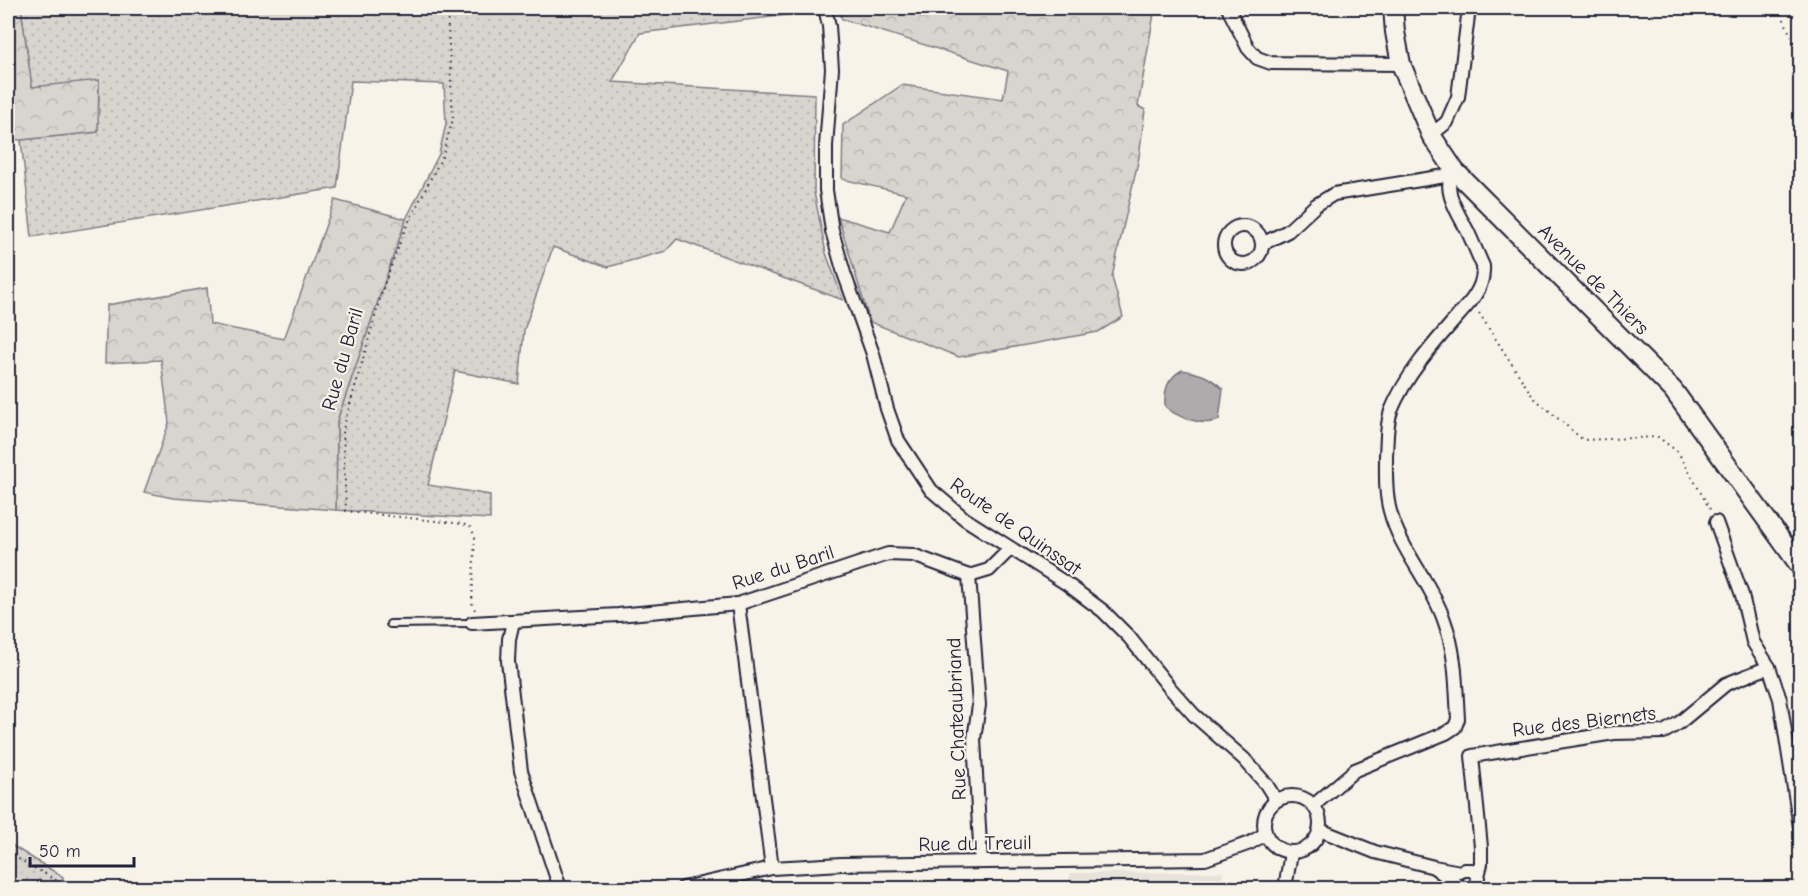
<svg xmlns="http://www.w3.org/2000/svg" width="1808" height="896" viewBox="0 0 1808 896" font-family="'Comic Neue',sans-serif">
	<style>
		.built { fill: #e7e3db }
		.grass { fill: url(#grass-dots); stroke: #7d7c85; stroke-width: 1.5 }
		.forest { fill: url(#forest-crowns); stroke: #7d7c85; stroke-width: 1.5 }
		.water { fill: #aeabad; stroke: #76747f; stroke-width: 1.5 }
		.lines { fill: none; stroke-linecap: round; stroke-linejoin: round }
		.service-casing { stroke: #22223b; stroke-width: 10 }
		.minor-casing { stroke: #22223b; stroke-width: 16 }
		.primary-casing { stroke: #22223b; stroke-width: 22 }
		.path { stroke: #22223b; stroke-width: 2; stroke-dasharray: 1.5 4.5; stroke-linecap: butt }
		.service { stroke: #f7f3e8; stroke-width: 6 }
		.minor { stroke: #f7f3e8; stroke-width: 12 }
		.primary { stroke: #f7f3e8; stroke-width: 18 }
		.labels { text-anchor: middle; stroke-width: 4.5; stroke-linejoin: round; paint-order: stroke }
		.street-label { font-size: 20px; fill: #22223b; stroke: #f7f3e8 }
	</style>
	<defs>
		<pattern id="grass-dots" width="8" height="8" patternUnits="userSpaceOnUse" patternTransform="scale(1.5)"><rect width="8" height="8" fill="#d8d5cf"/><path d="M2 2h.1M6 6h.1" fill="none" stroke="#b9b7b3" stroke-width="1.8" stroke-linecap="round"/></pattern>
		<pattern id="forest-crowns" width="20" height="18" patternUnits="userSpaceOnUse" patternTransform="scale(1.5)"><rect width="20" height="18" fill="#d8d5cf"/><path d="M2 6a3 3 0 1 1 6 0M12 15a3 3 0 1 1 6 0" fill="none" stroke="#b9b7b3"/></pattern>
	</defs>
	<rect width="100%" height="100%" fill="#f7f3e8"/>
	<filter id="ink" filterUnits="userSpaceOnUse"><feTurbulence type="fractalNoise" baseFrequency=".0167" numOctaves="2"/><feDisplacementMap in="SourceGraphic" scale="12" xChannelSelector="R" yChannelSelector="G"/><feConvolveMatrix kernelMatrix="1 2 1 2 8 2 1 2 1" color-interpolation-filters="sRGB"/></filter>
	<g filter="url(#ink)">
		<path class="built" d="M1223,872l-3,16h-151l1,-15z"/>
		<g class="grass">
			<path d="M21,8h789l1,4 -171,21 -28,49 203,12 -1,98 12,61 17,47 -166,-61 -11,12 -58,16 -55,-20 -29,83 -5,54 -64,-13 -27,114 62,10v24l-154,-9 1,-89 69,-202 33,-65 7,-30 -2,-40 -93,-3 -14,107 -305,49 -11,-97 77,-8 1,-51 -67,6z"/>
			<path d="M8,843l55,34 -1,11h-54z"/>
		</g>
		<g class="forest">
			<path d="M8,8h13l11,79 67,-7 -1,52 -77,8 -13,-1z"/>
			<path d="M838,8h317l-17,98 7,4 -6,47 -27,120 11,40 -25,15 -139,25 -89,-35 -32,-105 52,15 16,-38 -64,-15 1,-54 59,-40 101,14 5,-28 -166,-52z"/>
			<path d="M335,200l71,19 -69,202 -1,89 -163,-12 -29,-6 25,-69 -8,-63 -56,3 2,-58 100,-17 3,36 74,15z"/>
		</g>
		<path class="water" d="M1182,370c17,3 28,6 41,19l-4,31c-15,7 -44,-3 -54,-14 -1,-16 2,-27 17,-36z"/>
		<g class="lines">
			<g class="service-casing">
				<path id="service" d="M390,624l82,-1"/>
			</g>
			<g class="minor-casing">
				<g id="minor">
					<path d="M825,8l4,18 3,43 -6,77v44l6,41 12,42 29,81 14,55 11,31 33,50 34,29 102,65 36,27 26,26 40,50 25,28 50,44 22,25 10,16"/>
					<path d="M1228,8l20,40 9,10 14,5 130,1"/>
					<path d="M1431,135l16,-13 11,-25 11,-89"/>
					<circle cx="1243" cy="245" r="19"/>
					<path d="M1262,244l26,-13 28,-26 18,-11 117,-19"/>
					<path d="M1716,522l26,73 11,47 16,25"/>
					<path d="M969,576l10,129 -5,34 7,123"/>
					<path d="M738,604l34,264"/>
					<path d="M513,622l-4,17 -1,22 13,110 39,117"/>
					<path d="M472,623l146,-8 120,-11 150,-50 25,1 56,21 20,-6 21,-21"/>
					<circle cx="1292" cy="824" r="28"/>
					<path d="M1314,805l41,-35 91,-37 9,-6 3,-8c-2,-34 -2,-67 -14,-99 -13,-38 -44,-70 -54,-109 -5,-18 -4,-37 -4,-55 1,-14 0,-31 5,-45 17,-42 51,-76 80,-110 8,-11 13,-21 12,-35 -5,-11 -10,-23 -15,-34 -8,-16 -29,-45 -13,-61"/>
					<path d="M1320,830l55,22 59,15 26,5 4,-2h8l6,6 -1,12"/>
					<path d="M1435,868l27,20"/>
					<path d="M1478,876l3,-12v-17l-9,-91 142,-23 50,-1 15,-9 47,-39 43,-17 11,32 20,128"/>
					<path d="M683,888l89,-20 70,-4 363,-5 45,-16 15,-9"/>
					<path d="M1285,888l6,-35"/>
				</g>
			</g>
			<g class="primary-casing">
				<path id="primary" d="M1393,8l2,24 6,32 30,71 24,36 218,219 127,176"/>
			</g>
			<g class="path">
				<path d="M447,8l6,111 -11,38 -35,68 -22,57 -42,147 3,82 117,13 7,3 5,9 -3,67 3,7"/>
				<path d="M1779,8l21,49"/>
				<path d="M1479,313l54,84 50,43 75,-3 20,15 33,59"/>
				<path d="M8,853l60,34 9,1"/>
				<path d="M8,877l4,11"/>
			</g>
			<use href="#service" class="service"/>
			<use href="#minor" class="minor"/>
			<use href="#primary" class="primary"/>
		</g>
	</g>
	<g class="labels">
		<g class="street-label">
			<text transform="translate(1594 279) rotate(45)" y="7">Avenue de Thiers</text>
			<text transform="translate(342 359) rotate(-74)" y="7">Rue du Baril</text>
			<text transform="translate(1016 526) rotate(35)" y="7">Route de Quinssat</text>
			<text transform="translate(783 567) rotate(-18)" y="7">Rue du Baril</text>
			<text transform="translate(956 719) rotate(-92)" y="7">Rue Chateaubriand</text>
			<text transform="translate(1584 721) rotate(-7)" y="7">Rue des Biernets</text>
			<text transform="translate(975 843) rotate(-1)" y="7">Rue du Treuil</text>
		</g>
	</g>
	<rect width="1808" height="896" fill="none" stroke="#f7f3e8" stroke-width="30"/>
	<rect x="15" y="15" width="1778" height="866" fill="none" stroke="#22223b" stroke-width="2" filter="url(#ink)"/>
	<path d="M30 857v9h104v-9" fill="none" stroke="#22223b" stroke-width="3"/>
	<text x="39" y="857" font-size="18" fill="#22223b" stroke="#f7f3e8" stroke-width="4.5" paint-order="stroke">50 m</text>
</svg>
